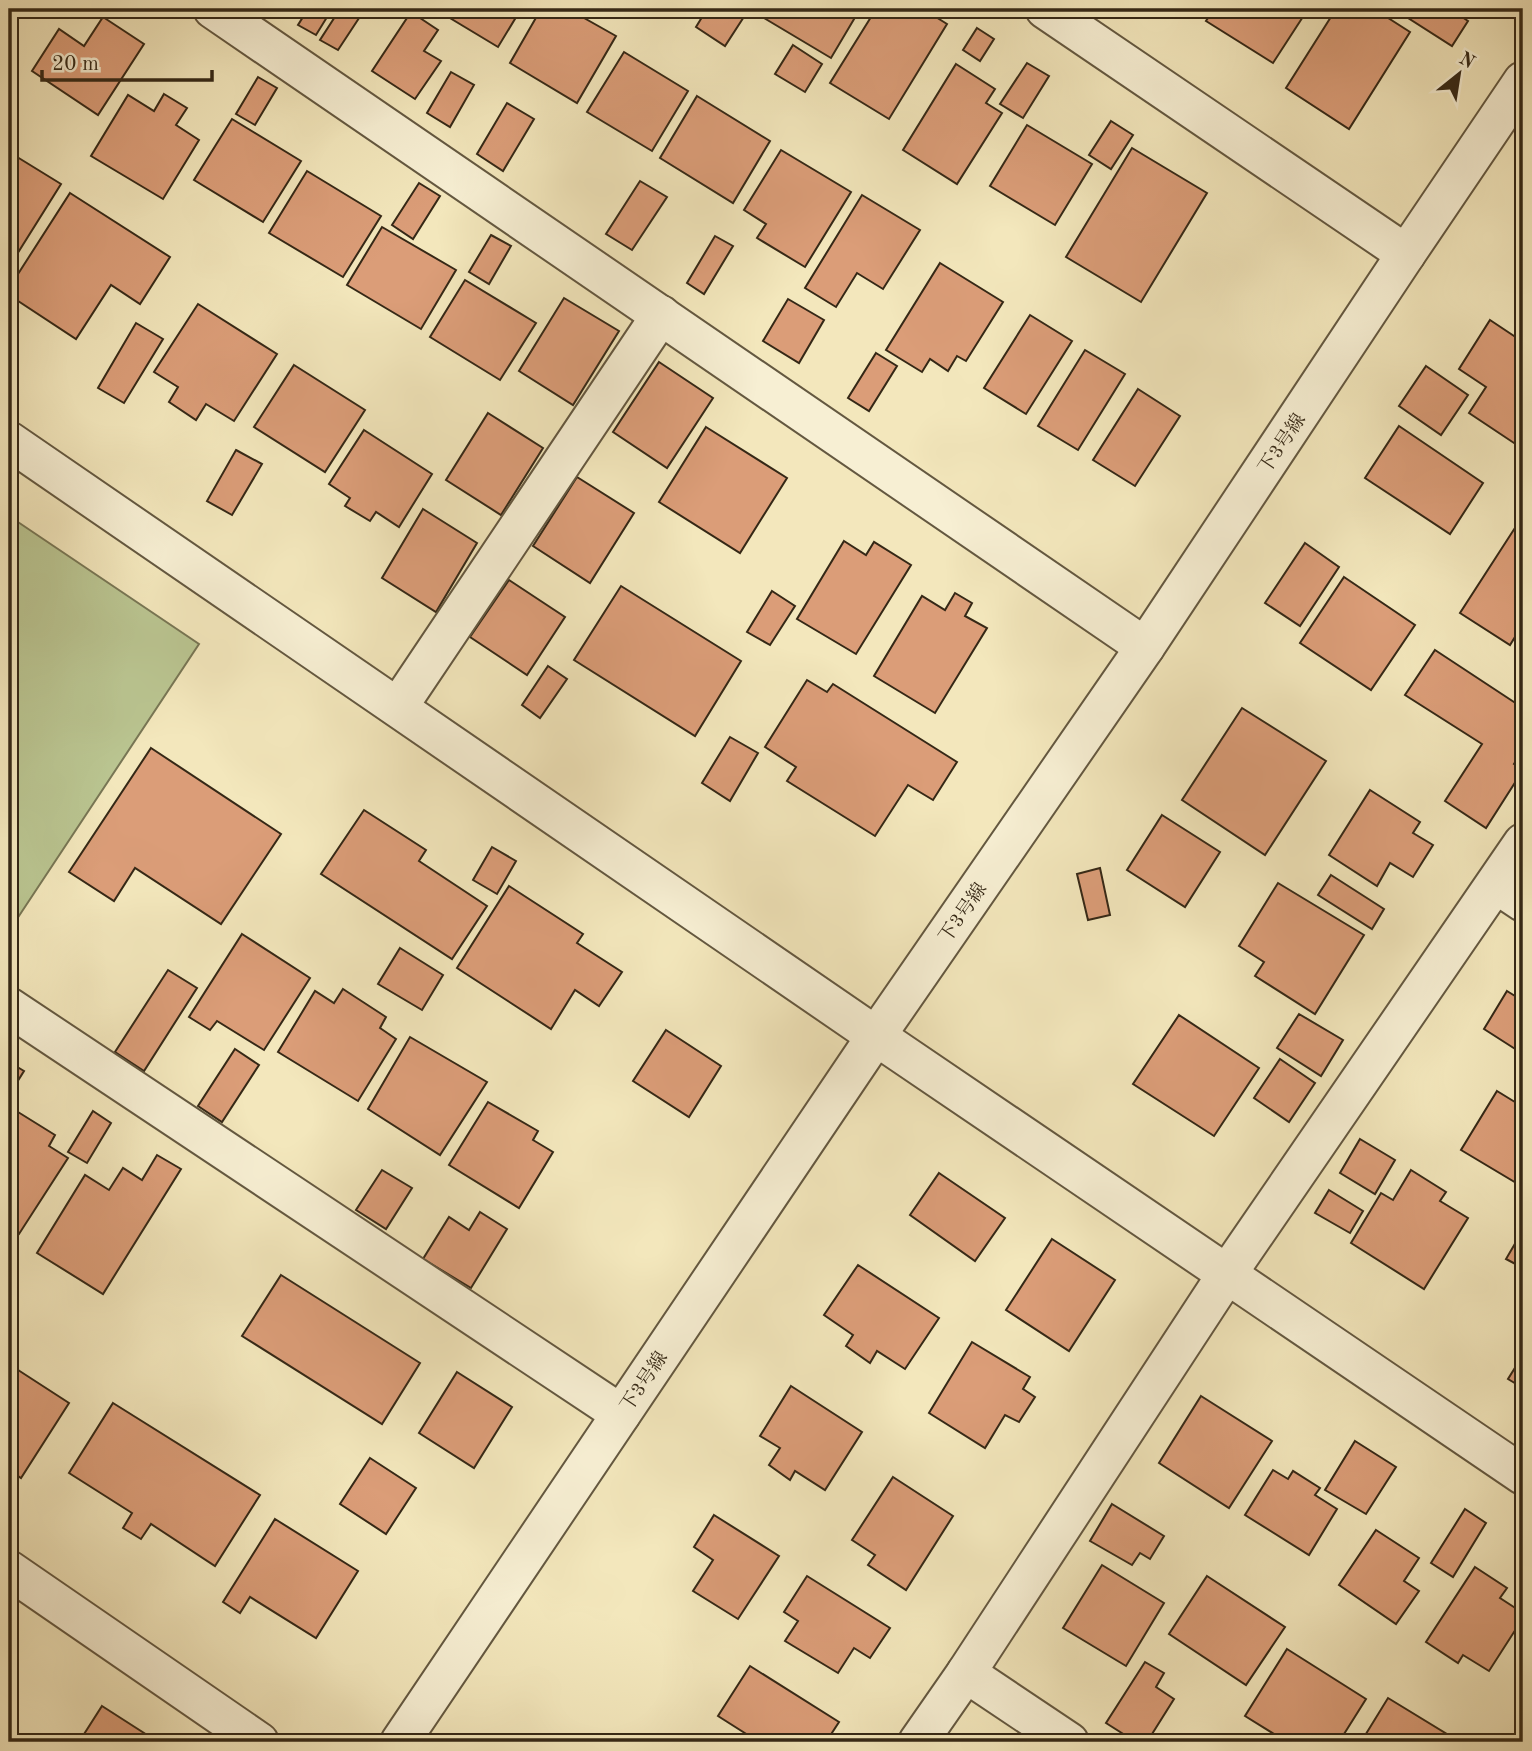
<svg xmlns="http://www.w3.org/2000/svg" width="1532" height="1751" viewBox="0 0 1532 1751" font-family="'Old Standard TT','Noto Serif JP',serif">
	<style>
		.green { fill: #bac591; stroke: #787654; stroke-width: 2 }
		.building { fill: #db9d78; stroke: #352816; stroke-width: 2 }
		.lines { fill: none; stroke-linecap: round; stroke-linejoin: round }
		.minor-casing { stroke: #645840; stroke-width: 42 }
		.minor { stroke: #f7efd3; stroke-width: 38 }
		.labels { text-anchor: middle; stroke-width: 7; stroke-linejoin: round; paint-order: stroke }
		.street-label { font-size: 19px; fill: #352816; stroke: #f7efd3 }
	</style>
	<rect width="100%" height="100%" fill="#f3e7bc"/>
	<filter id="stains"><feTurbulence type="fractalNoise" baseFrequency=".00286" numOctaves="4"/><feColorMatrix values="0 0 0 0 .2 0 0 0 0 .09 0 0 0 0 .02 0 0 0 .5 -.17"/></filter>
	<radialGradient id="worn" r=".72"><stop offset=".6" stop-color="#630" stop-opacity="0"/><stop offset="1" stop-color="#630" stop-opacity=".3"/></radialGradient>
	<path class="green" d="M9,516l190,128 -190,287z"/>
	<g class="building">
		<path d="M308,9h24l-16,26 -18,-10z"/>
		<path d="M340,9h25l-27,41 -18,-10z"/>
		<path d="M435,9h86l-23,38z"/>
		<path d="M541,9h27l48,27 -39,67 -67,-40z"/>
		<path d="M707,9h42l-24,37 -29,-19z"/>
		<path d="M770,9h90l-29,49 -67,-40z"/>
		<path d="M876,9h47l24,15 -58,95 -59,-36z"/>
		<path d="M1214,9h94l-35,54 -67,-42z"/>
		<path d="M1336,9h38l36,23 -61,97 -63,-41z"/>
		<path d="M1394,9h56l18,12 -16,25z"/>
		<path d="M411,12l27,18 -14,21 17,10 -26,38 -43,-28z"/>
		<path d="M103,17l41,27 -46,71 -66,-44 27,-42 25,17z"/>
		<path d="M977,28l17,11 -14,22 -17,-11z"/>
		<path d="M793,45l29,19 -17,28 -30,-18z"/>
		<path d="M624,52l64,39 -36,60 -65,-39z"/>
		<path d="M1027,63l22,13 -26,42 -23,-14z"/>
		<path d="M956,64l39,25 -9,14 16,10 -45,71 -54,-34z"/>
		<path d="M451,72l23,13 -24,42 -23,-14z"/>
		<path d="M258,77l19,11 -22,37 -19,-11z"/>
		<path d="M164,94l23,14 -11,17 23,15 -36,59 -72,-43 37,-61 26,16z"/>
		<path d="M697,96l73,45 -37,62 -73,-45z"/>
		<path d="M507,103l27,16 -31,52 -26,-17z"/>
		<path d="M232,119l69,42 -38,61 -69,-42z"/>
		<path d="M1111,121l22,14 -22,34 -22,-14z"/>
		<path d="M1027,125l65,39 -37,61 -65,-39z"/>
		<path d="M1132,148l75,45 -66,109 -75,-45z"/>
		<path d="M781,150l70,42 -46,75 -48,-29 9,-14 -22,-14z"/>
		<path d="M9,152l52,32 -52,83z"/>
		<path d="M307,171l74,45 -38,61 -74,-44z"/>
		<path d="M640,181l27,16 -35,53 -26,-16z"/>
		<path d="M419,183l21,13 -27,43 -21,-14z"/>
		<path d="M70,193l100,64 -30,47 -29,-19 -35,54 -67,-44v-7z"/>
		<path d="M862,195l58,35 -37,59 -26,-16 -21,34 -31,-19z"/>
		<path d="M382,227l74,43 -35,59 -74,-44z"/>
		<path d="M491,235l20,11 -22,38 -20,-12z"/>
		<path d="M715,236l18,10 -29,48 -17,-11z"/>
		<path d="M940,263l63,39 -37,59 -9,-5 -9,15 -18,-12 -8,13 -36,-22z"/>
		<path d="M465,280l71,43 -36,57 -70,-43z"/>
		<path d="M564,298l55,33 -46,74 -54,-34z"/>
		<path d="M788,299l36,21 -25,43 -36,-22z"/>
		<path d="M198,304l79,50 -43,67 -28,-17 -10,16 -27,-18 9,-15 -24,-15z"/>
		<path d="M1030,315l42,26 -46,73 -42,-26z"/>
		<path d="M1490,320l33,22v107l-54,-36 17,-26 -27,-18z"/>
		<path d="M136,323l27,16 -39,64 -26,-15z"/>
		<path d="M1085,350l40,24 -47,76 -40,-24z"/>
		<path d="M876,353l21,13 -28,45 -21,-13z"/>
		<path d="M659,362l54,36 -46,70 -54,-36z"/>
		<path d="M294,365l71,45 -40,62 -71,-45z"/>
		<path d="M1426,366l42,29 -27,40 -42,-29z"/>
		<path d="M1138,389l42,27 -45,70 -42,-26z"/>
		<path d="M488,413l55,35 -42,67 -55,-35z"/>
		<path d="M1399,426l84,57 -33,51 -85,-56z"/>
		<path d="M706,427l81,51 -47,75 -81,-51z"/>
		<path d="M364,430l68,44 -33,53 -23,-15 -6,9 -25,-15 5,-8 -21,-14z"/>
		<path d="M236,450l26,14 -30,51 -25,-14z"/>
		<path d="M577,477l57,36 -44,70 -57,-37z"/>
		<path d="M423,509l54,34 -41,69 -54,-34z"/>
		<path d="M1522,517l1,107 -13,21 -50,-32z"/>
		<path d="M844,541l22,14 8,-13 37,23 -55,89 -59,-35z"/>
		<path d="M1305,543l34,24 -39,59 -35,-23z"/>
		<path d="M1344,577l71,48 -44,65 -71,-47z"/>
		<path d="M509,580l56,37 -38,58 -57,-38z"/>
		<path d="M621,586l120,75 -46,75 -121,-76z"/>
		<path d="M772,591l23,15 -25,39 -23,-13z"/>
		<path d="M955,593l17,10 -7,13 22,12 -52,85 -61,-37 48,-80 23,14z"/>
		<path d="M1435,650l88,58v41l-9,15 9,6 -37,58 -41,-27 37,-57 -77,-49z"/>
		<path d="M548,666l19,13 -27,39 -18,-13z"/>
		<path d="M807,680l20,12 6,-8 124,78 -24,38 -25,-15 -33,51 -88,-55 9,-14 -31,-20z"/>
		<path d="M1242,708l84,53 -61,94 -83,-55z"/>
		<path d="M730,737l28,16 -28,48 -28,-18z"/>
		<path d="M151,748l130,86 -60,90 -86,-56 -21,33 -45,-29z"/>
		<path d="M1370,790l50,32 -7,11 20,12 -20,32 -23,-14 -13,23 -48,-31z"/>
		<path d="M364,810l62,40 -7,11 68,45 -35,53 -131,-85z"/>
		<path d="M1162,815l58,37 -35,55 -58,-37z"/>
		<path d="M492,847l24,14 -19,33 -24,-14z"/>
		<path d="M1100,868l10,47 -22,5 -11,-46z"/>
		<path d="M1331,875l53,34 -12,20 -54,-34z"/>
		<path d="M1278,883l86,52 -49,79 -60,-38 9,-14 -25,-16z"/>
		<path d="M509,886l74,48 -6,9 45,29 -23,34 -24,-16 -24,39 -94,-61z"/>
		<path d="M242,934l68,44 -46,72 -47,-29 -7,9 -21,-13z"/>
		<path d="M400,948l43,27 -21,35 -44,-26z"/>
		<path d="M168,970l29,18 -53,83 -29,-19z"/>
		<path d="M343,989l43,28 -6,11 16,11 -38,62 -80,-49 37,-61 19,12z"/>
		<path d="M1507,991l16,10v53l-39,-25z"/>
		<path d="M1299,1014l44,26 -22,36 -44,-28z"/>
		<path d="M1179,1015l80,53 -45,68 -81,-52z"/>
		<path d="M666,1030l55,36 -32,51 -56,-36z"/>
		<path d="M410,1037l77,45 -47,73 -72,-46z"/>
		<path d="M235,1049l24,16 -37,57 -24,-16z"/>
		<path d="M1280,1059l35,24 -26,39 -35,-24z"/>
		<path d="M9,1062l15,9 -15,24z"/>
		<path d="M1497,1091l26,16v80l-62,-37z"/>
		<path d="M488,1102l50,29 -5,9 20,12 -34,56 -70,-43z"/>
		<path d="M93,1111l18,12 -24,40 -19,-11z"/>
		<path d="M18,1112l37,23 -6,11 19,12 -49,76 -10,-6v-101z"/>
		<path d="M1360,1139l35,21 -20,34 -35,-21z"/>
		<path d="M157,1155l24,14 -78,125 -66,-41 48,-78 24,15 14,-22 19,12z"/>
		<path d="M382,1170l30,18 -26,41 -30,-19z"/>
		<path d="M1411,1170l35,22 -6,9 28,17 -44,71 -73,-46 30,-50 12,7z"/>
		<path d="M939,1173l66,45 -30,43 -65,-46z"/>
		<path d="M1329,1190l34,21 -13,22 -35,-20z"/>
		<path d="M480,1212l27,17 -36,59 -48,-29 26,-42 20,13z"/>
		<path d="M1523,1230v38l-17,-9z"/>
		<path d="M1052,1239l63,41 -46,71 -63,-41z"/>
		<path d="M858,1265l81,53 -34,51 -28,-18 -7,12 -24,-17 7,-11 -29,-20z"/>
		<path d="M281,1275l139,88 -38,61 -140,-88z"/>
		<path d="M972,1342l58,35 -7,12 12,8 -16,25 -14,-7 -20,33 -56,-35z"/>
		<path d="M1523,1355v33l-15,-9z"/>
		<path d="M15,1368l54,35 -48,75 -12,-8v-92z"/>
		<path d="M457,1372l55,35 -38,61 -55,-35z"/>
		<path d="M791,1386l71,46 -37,58 -30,-19 -5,9 -21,-15 11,-17 -20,-12z"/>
		<path d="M1201,1396l71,45 -43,67 -70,-45z"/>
		<path d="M113,1403l147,92 -45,71 -64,-42 -10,15 -18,-11 9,-15 -63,-40z"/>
		<path d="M1355,1441l41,26 -30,47 -41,-24z"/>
		<path d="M370,1458l46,30 -30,46 -46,-30z"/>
		<path d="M1273,1470l15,9 5,-8 27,17 -5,7 22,14 -28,46 -64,-40z"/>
		<path d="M893,1477l60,39 -47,74 -38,-25 7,-10 -23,-15z"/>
		<path d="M1112,1504l52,32 -14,23 -10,-6 -8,12 -42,-24z"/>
		<path d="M1465,1509l21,14 -33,54 -22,-14z"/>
		<path d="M714,1515l65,41 -41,63 -45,-28 20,-31 -19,-13z"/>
		<path d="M275,1519l83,52 -42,67 -66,-41 -10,16 -17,-11z"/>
		<path d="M1376,1530l43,28 -15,23 15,10 -23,33 -57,-39z"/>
		<path d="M1102,1565l62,38 -38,63 -63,-38z"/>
		<path d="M1475,1567l32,21 -7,10 23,15v5l-34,53 -26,-16 -5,8 -32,-21z"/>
		<path d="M807,1576l83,52 -20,30 -16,-10 -16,25 -53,-32 13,-20 -14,-9z"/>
		<path d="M1207,1576l78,51 -39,58 -77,-51z"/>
		<path d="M1287,1649l79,50 -27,43h-52l-42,-26z"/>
		<path d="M1145,1662l19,11 -8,14 18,12 -27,43h-11l-30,-19z"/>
		<path d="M750,1666l89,56 -13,20h-67l-41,-26z"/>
		<path d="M1388,1698l67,41 -3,3h-91z"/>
		<path d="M102,1706l56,36h-79z"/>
	</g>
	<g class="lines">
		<g class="minor-casing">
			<g id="minor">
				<path d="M213,9l932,638"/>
				<path d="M1045,9l361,245"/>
				<path d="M9,441l867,595 647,439"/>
				<path d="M398,707l263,-392"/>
				<path d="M1496,884l27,18"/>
				<path d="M9,1007l612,407"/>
				<path d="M9,1570l250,172"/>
				<path d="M966,1673l103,69"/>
				<path d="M400,1742l476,-706 269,-389 261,-393 117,-173"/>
				<path d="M918,1742l48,-69 261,-399 296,-431"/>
			</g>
		</g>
		<use href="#minor" class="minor"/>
	</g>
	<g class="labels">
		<g class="street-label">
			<text transform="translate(1281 443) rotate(-56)" y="7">下3号線</text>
			<text transform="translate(962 912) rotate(-55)" y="7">下3号線</text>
			<text transform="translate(643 1381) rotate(-56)" y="7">下3号線</text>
		</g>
	</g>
	<rect width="1532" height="1751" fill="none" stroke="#f3e7bc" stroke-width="35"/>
	<rect x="10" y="10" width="1511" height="1730" fill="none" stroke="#352816" stroke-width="3.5"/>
	<rect x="18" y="18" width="1497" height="1716" fill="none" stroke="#352816" stroke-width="2"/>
	<g transform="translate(1459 74) rotate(30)" stroke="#f7efd3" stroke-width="5" paint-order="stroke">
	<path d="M0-5L12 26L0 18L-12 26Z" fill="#352816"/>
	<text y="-10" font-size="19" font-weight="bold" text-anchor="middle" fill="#352816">N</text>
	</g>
	<path d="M42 70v10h170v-10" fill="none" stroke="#352816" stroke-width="3.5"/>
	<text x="52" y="70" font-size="21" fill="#352816" stroke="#f7efd3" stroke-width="5" paint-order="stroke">20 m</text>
	<rect width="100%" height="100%" filter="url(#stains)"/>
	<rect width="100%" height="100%" fill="url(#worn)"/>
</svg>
